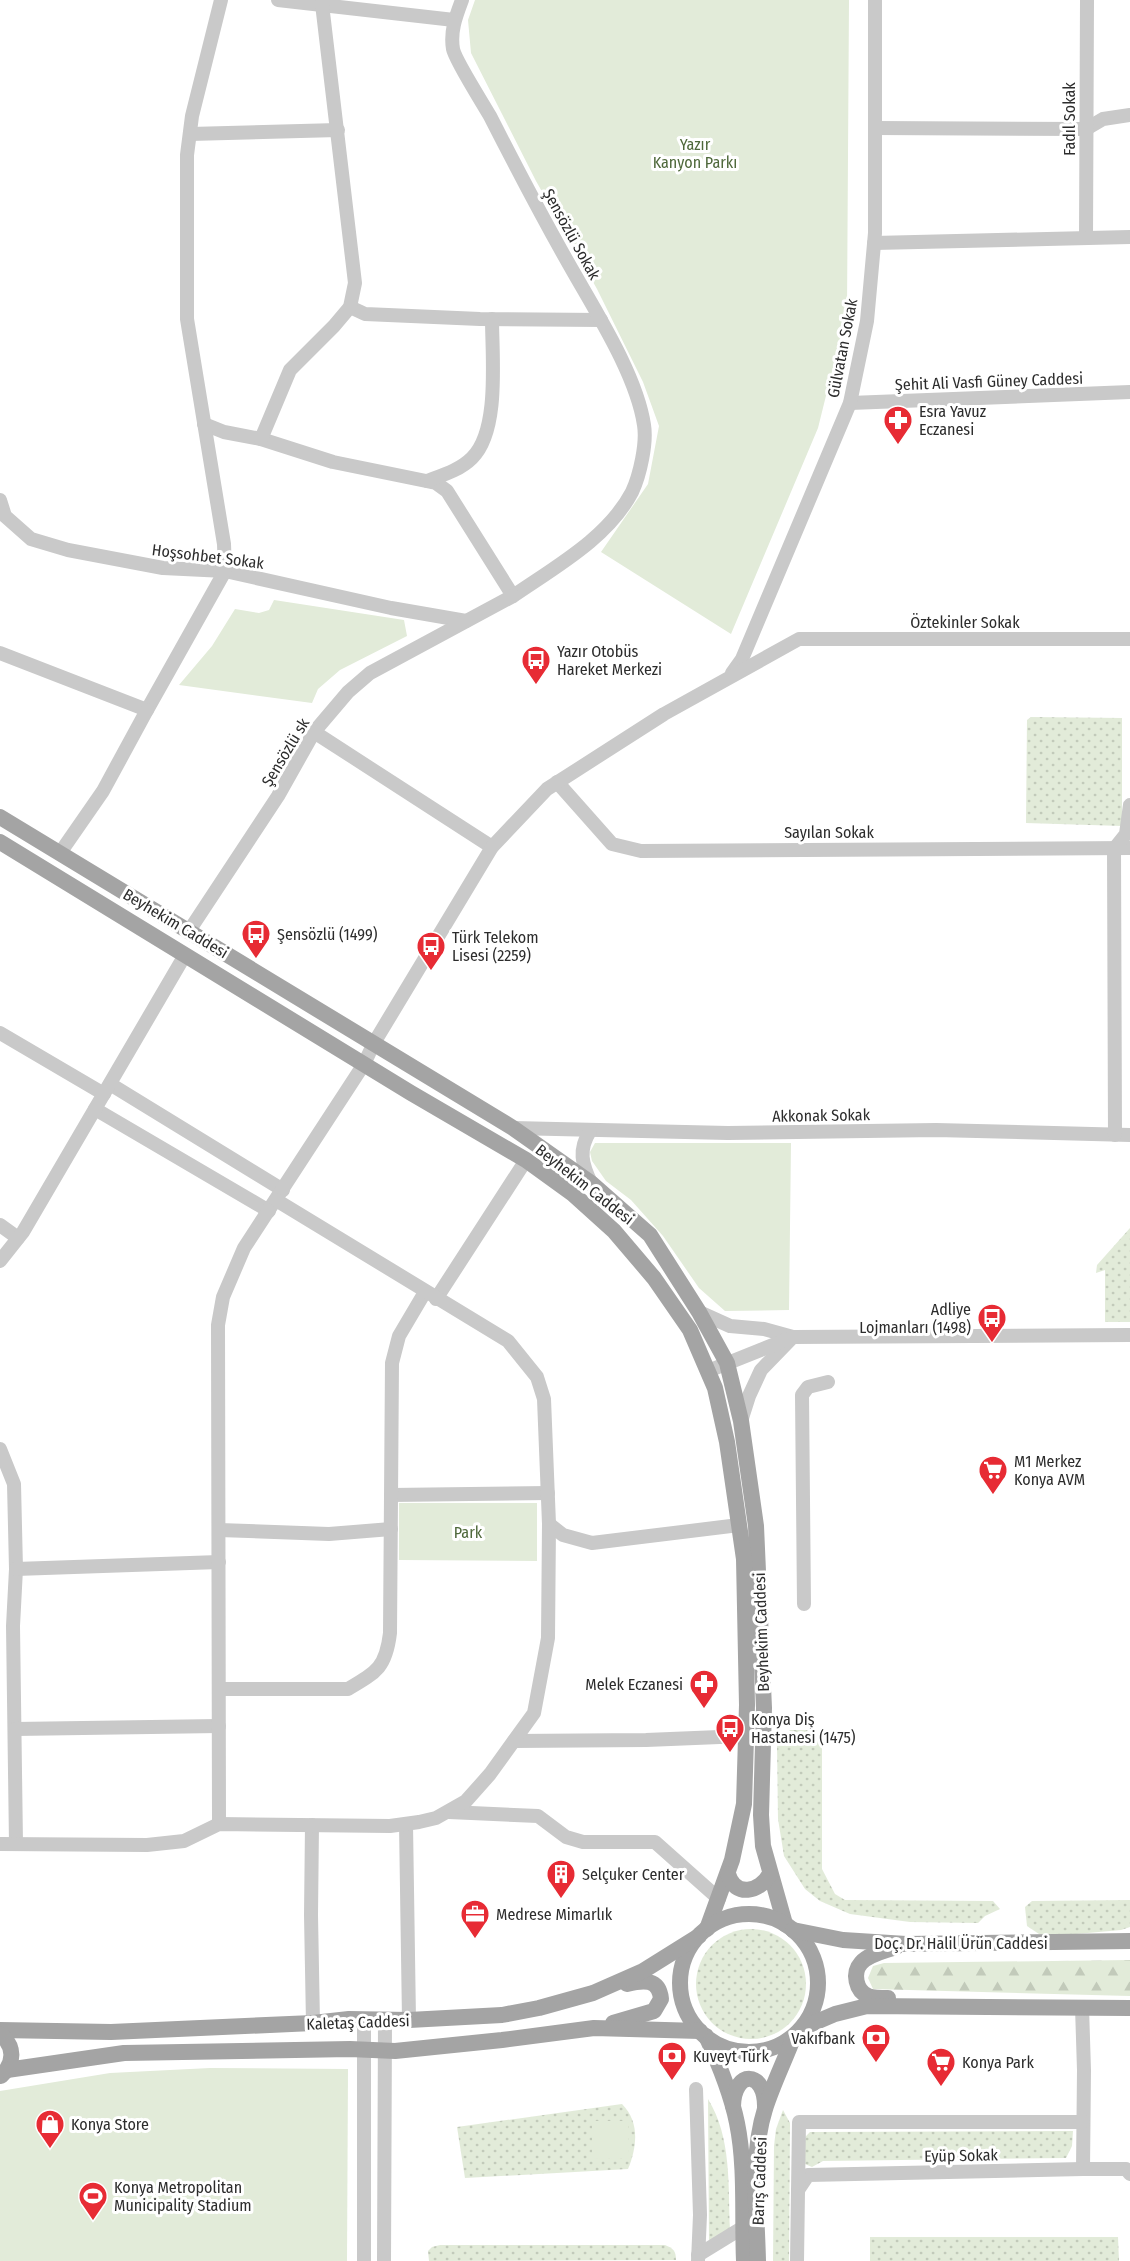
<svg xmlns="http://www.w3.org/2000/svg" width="1130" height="2261" viewBox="0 0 1130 2261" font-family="'Fira Sans Condensed',sans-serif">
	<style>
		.grass { fill: url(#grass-dots) }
		.forest { fill: url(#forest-firs) }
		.park { fill: #e2ebd9 }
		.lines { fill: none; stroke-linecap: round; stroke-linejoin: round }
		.minor { stroke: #c9c9c9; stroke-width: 14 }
		.major { stroke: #a4a4a4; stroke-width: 16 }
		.labels { text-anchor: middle; stroke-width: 6; stroke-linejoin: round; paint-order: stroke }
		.street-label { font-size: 16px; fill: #2c2c2c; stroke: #fff }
		.park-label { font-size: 16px; fill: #4e683a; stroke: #fff }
		.poi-label { font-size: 16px; fill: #2c2c2c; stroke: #fff; text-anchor: start }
	</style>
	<defs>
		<pattern id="grass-dots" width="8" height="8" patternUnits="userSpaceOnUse" patternTransform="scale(1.5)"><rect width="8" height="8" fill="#e2ebd9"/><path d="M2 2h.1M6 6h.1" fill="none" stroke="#c2caba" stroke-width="1.8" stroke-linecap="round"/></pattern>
		<pattern id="forest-firs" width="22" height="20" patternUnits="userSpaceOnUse" patternTransform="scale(1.5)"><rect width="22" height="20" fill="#e2ebd9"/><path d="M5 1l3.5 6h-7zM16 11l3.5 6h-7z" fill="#c2caba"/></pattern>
	</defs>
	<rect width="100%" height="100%" fill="#fff"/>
	<g class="grass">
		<path d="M1031,717l91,1v108l-96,-3 1,-103z"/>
		<path d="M1130,1228v94h-25v-52l-9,3 1,-8z"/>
		<path d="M790,1730h16l11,3 5,8v128l13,25 10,6 148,1 7,8 -15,7 -7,7 -68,-1 -60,-8 -30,-13 -15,-12 -21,-33 -6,-37 -1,-75z"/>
		<path d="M1130,1900v27l-9,3 -67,6 -15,-2 -12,-8 -2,-19 7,-6z"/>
		<circle cx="751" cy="1984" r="55"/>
		<path d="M708,2099c24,39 20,87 22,131l-21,13z"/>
		<path d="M622,2104c18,18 15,43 6,65l-163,9 -8,-51z"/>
		<path d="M783,2110l7,13 -1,138h-16l1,-115 2,-17z"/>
		<path d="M1073,2131l-1,15 -6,12 -243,3 -11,6 -7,-3 -2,-25 7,-7z"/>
		<path d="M870,2237h248l1,24h-249z"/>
		<path d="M440,2245h225c8,3 11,6 11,15l-247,1 -1,-10 4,-4z"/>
	</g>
	<path class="forest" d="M1130,1960v36l-257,-7 -5,-11 5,-12 11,-3z"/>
	<g class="park">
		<path d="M475,0h374l-2,311 -29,117 -87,206 -130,-82 47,-68 11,-58 -16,-44 -46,-93 -61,-108 -65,-128 -3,-33z"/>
		<path d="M274,600l130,20 3,16 -67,34 -22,19 -6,14 -133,-18 33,-39 23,-37 24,4 10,-3z"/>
		<path d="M595,1143h196l-2,167 -64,1 -26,-23 -36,-52 -32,-36 -25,-19 -14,-20 -2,-9z"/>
		<path d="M399,1503h138v58l-138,-1z"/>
		<path d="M210,2068l138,1 -1,192h-347v-170l110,-18z"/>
		<path d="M592,2121h36l1,37 -37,1z"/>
	</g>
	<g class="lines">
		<g class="minor">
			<path d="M278,0l176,20"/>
			<path d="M875,128l211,1 17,-10 27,-4"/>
			<path d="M190,134l148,-4"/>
			<path d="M1086,238l1,-238"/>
			<path d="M874,243l256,-6"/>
			<path d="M350,307l15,7 115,5 121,1"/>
			<path d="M850,403l280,-11"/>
			<path d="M204,424l20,8 37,7 72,23 103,21 11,8 66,105c42,-29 95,-58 119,-104 8,-17 15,-49 12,-67 -7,-48 -46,-110 -70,-152 -30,-52 -57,-104 -84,-157 -8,-14 -35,-56 -37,-67 -3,-18 3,-33 9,-49"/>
			<path d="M261,439l29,-69 44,-44 16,-19 5,-24 -33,-279"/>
			<path d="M427,481c16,-6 33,-11 45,-23 28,-27 20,-102 20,-139"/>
			<path d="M0,500l5,16 26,23 37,11 95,18 62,3 166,37 75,13"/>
			<path d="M0,653l147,57 78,-139 -1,-27 -37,-225v-164l5,-39 29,-116"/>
			<path d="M732,673l10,-14 108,-256 17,-82 8,-88v-233"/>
			<path d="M314,732l178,115"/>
			<path d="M557,782l55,62 29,7 489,-3"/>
			<path d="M60,853l43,-62 44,-81"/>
			<path d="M189,931l89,-135 36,-64 34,-40 22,-19 143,-77"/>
			<path d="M0,1033l104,61"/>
			<path d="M110,1084l173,106"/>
			<path d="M95,1109l174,102"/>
			<path d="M513,1128l215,5 208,-3 194,5"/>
			<path d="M590,1131c-12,19 -8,33 1,52"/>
			<path d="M1115,1135l-1,-286 12,-15 4,-29"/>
			<path d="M0,1225l18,13"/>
			<path d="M0,1261l23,-29 162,-277"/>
			<path d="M436,1299l90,-139"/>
			<path d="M699,1312l31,14 34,3 29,8 -32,33 -12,26 -8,25"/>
			<path d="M708,1371l85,-34 337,-2"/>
			<path d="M0,1449l14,35 2,85 -3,57 3,218"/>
			<path d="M391,1495l157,-2"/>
			<path d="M549,1524l14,11 29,8 147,-18"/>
			<path d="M219,1530l110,4 62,-5"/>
			<path d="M16,1569l203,-7"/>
			<path d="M804,1604l-2,-209 6,-8 20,-5"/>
			<path d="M219,1689h129c29,-17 38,-22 42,-56l2,-270 7,-27 26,-44"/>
			<path d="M15,1729l204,-3"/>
			<path d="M514,1741l132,-1 98,-4"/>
			<path d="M449,1812l89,4 28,21 17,5h72l64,57"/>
			<path d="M219,1824l-1,-499 5,-28 21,-49 120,-184 10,-21 118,-196 55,-58 117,-75 135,-75h331"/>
			<path d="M406,1824l3,196"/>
			<path d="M312,1825l-1,90 2,108"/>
			<path d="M0,1844l147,1 37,-4 35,-17 171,2 29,-4 17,-4 30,-17 24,-27 44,-61 14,-75 1,-114 -5,-125 -7,-22 -29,-36 -232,-141"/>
			<path d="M1082,2007l2,63 -1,99"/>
			<path d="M364,2019v242"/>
			<path d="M696,2089l4,126 -2,46"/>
			<path d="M798,2190l10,-15 275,-6h43l4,5"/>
			<path d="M698,2255l44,-27"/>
			<path d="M384,2261l1,-241"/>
			<path d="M797,2261l2,-139h284"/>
		</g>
		<g class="major">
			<path d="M0,817l513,311 78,55 59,52 49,77 28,51 14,58 15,105 8,182 -3,107 2,31 22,78"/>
			<path d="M0,842l411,251 115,67 47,34 41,37 40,47 36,52 25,58 12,54 17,117 3,146 -3,99 -12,56 -25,69"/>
			<path d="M728,1874c7,24 32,18 42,0"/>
			<circle cx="749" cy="1983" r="69"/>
			<path d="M793,1930l50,10 63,4 224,-3"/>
			<path d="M888,1998c-7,0 -14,0 -20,-2 -12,-5 -16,-23 -7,-33 8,-9 24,-12 35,-16"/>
			<path d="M613,2023l41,-12 7,-12c-2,-21 -18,-19 -34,-15"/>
			<path d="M802,2028l33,-14 32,-8 263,2"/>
			<path d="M0,2030l111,2 202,-9 36,-4 60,1 93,-5 37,-7 54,-15 50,-22 56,-35"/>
			<path d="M0,2034c15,12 15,29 1,42"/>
			<path d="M706,2036c13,28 25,57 31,87 9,44 5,93 7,138"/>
			<path d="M7,2070l117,-17 226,-4 45,2 107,-11 92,-12 106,3"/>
			<path d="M733,2106c1,-37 33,-36 32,2"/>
			<path d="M758,2261c-1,-49 -8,-104 7,-152 8,-25 20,-49 29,-73"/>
		</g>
	</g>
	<defs>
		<g id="pharmacy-pin" transform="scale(1.5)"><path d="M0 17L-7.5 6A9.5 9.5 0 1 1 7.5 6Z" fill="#e72b34" stroke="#fff"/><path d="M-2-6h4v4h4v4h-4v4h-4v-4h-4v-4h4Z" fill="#fff"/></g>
		<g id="bus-pin" transform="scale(1.5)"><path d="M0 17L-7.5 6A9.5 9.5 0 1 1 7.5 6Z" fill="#e72b34" stroke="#fff"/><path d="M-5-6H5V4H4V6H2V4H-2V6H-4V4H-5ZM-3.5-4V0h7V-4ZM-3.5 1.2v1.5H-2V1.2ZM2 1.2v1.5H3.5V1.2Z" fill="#fff"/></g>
		<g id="supermarket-pin" transform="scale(1.5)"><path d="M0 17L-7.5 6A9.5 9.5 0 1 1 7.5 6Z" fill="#e72b34" stroke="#fff"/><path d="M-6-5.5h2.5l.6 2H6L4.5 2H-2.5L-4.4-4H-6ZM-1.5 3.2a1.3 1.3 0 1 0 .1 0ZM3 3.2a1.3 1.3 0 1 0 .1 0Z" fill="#fff"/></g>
		<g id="building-pin" transform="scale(1.5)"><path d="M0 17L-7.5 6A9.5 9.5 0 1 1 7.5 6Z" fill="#e72b34" stroke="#fff"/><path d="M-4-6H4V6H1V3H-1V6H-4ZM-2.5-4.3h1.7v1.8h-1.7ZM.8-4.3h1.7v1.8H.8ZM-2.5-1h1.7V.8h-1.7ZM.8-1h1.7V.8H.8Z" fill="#fff"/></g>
		<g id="office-pin" transform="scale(1.5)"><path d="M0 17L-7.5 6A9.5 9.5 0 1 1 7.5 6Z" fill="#e72b34" stroke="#fff"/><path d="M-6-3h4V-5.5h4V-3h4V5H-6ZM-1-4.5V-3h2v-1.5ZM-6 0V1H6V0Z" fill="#fff"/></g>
		<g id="bank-pin" transform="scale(1.5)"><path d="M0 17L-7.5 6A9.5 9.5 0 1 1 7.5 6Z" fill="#e72b34" stroke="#fff"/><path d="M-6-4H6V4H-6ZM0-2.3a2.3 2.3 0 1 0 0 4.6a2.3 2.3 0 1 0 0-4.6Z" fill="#fff"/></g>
		<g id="shop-pin" transform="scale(1.5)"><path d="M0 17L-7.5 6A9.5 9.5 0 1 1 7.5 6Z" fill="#e72b34" stroke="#fff"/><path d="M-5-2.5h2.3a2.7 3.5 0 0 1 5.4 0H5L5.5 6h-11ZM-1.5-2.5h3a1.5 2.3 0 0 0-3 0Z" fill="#fff"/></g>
		<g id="stadium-pin" transform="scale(1.5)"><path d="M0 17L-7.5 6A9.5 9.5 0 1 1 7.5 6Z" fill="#e72b34" stroke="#fff"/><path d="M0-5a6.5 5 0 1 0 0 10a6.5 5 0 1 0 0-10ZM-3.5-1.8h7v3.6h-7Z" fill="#fff"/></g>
	</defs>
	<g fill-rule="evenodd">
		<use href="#pharmacy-pin" x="898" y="420"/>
		<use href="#bus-pin" x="536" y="660"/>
		<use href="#bus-pin" x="256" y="934"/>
		<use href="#bus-pin" x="431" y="946"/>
		<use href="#bus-pin" x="992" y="1318"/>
		<use href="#supermarket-pin" x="993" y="1470"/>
		<use href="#pharmacy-pin" x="704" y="1684"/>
		<use href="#bus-pin" x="730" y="1728"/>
		<use href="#building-pin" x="561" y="1874"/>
		<use href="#office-pin" x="475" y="1914"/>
		<use href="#bank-pin" x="876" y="2038"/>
		<use href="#bank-pin" x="672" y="2056"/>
		<use href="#supermarket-pin" x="941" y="2062"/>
		<use href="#shop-pin" x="50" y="2124"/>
		<use href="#stadium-pin" x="93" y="2196"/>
	</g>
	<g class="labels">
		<g class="street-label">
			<text transform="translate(1069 119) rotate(-90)" y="6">Fadıl Sokak</text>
			<text transform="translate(572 234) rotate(61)" y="6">Şensözlü Sokak</text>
			<text transform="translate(842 348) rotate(-79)" y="6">Gülvatan Sokak</text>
			<text transform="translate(989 381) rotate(-2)" y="6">Şehit Ali Vasfi Güney Caddesi</text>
			<text transform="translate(208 556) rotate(7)" y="6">Hoşsohbet Sokak</text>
			<text x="965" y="628">Öztekinler Sokak</text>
			<text transform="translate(285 752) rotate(-59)" y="6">Şensözlü sk</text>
			<text x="829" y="838">Sayılan Sokak</text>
			<text transform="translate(176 923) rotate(31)" y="6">Beyhekim Caddesi</text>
			<text transform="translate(821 1115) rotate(-1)" y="6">Akkonak Sokak</text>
			<text transform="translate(585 1184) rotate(38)" y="6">Beyhekim Caddesi</text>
			<text transform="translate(761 1632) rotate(-92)" y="6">Beyhekim Caddesi</text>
			<text x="961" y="1949">Doç. Dr. Halil Ürün Caddesi</text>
			<text transform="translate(358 2022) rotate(-2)" y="6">Kaletaş Caddesi</text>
			<text transform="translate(961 2155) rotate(-1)" y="6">Eyüp Sokak</text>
			<text transform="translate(759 2181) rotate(-88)" y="6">Barış Caddesi</text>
		</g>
		<g class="park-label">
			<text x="695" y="150">Yazır<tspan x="695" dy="18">Kanyon Parkı</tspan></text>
			<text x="468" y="1538">Park</text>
		</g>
		<g class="poi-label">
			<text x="919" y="417">Esra Yavuz<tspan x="919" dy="18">Eczanesi</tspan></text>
			<text x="557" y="657">Yazır Otobüs<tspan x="557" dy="18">Hareket Merkezi</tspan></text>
			<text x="277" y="940">Şensözlü (1499)</text>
			<text x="452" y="943">Türk Telekom<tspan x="452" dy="18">Lisesi (2259)</tspan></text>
			<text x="971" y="1315" text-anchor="end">Adliye<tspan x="971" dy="18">Lojmanları (1498)</tspan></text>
			<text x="1014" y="1467">M1 Merkez<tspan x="1014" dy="18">Konya AVM</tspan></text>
			<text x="683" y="1690" text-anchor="end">Melek Eczanesi</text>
			<text x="751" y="1725">Konya Diş<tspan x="751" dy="18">Hastanesi (1475)</tspan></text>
			<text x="582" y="1880">Selçuker Center</text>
			<text x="496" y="1920">Medrese Mimarlık</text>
			<text x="855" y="2044" text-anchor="end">Vakıfbank</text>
			<text x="693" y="2062">Kuveyt Türk</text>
			<text x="962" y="2068">Konya Park</text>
			<text x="71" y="2130">Konya Store</text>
			<text x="114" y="2193">Konya Metropolitan<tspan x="114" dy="18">Municipality Stadium</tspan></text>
		</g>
	</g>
</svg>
